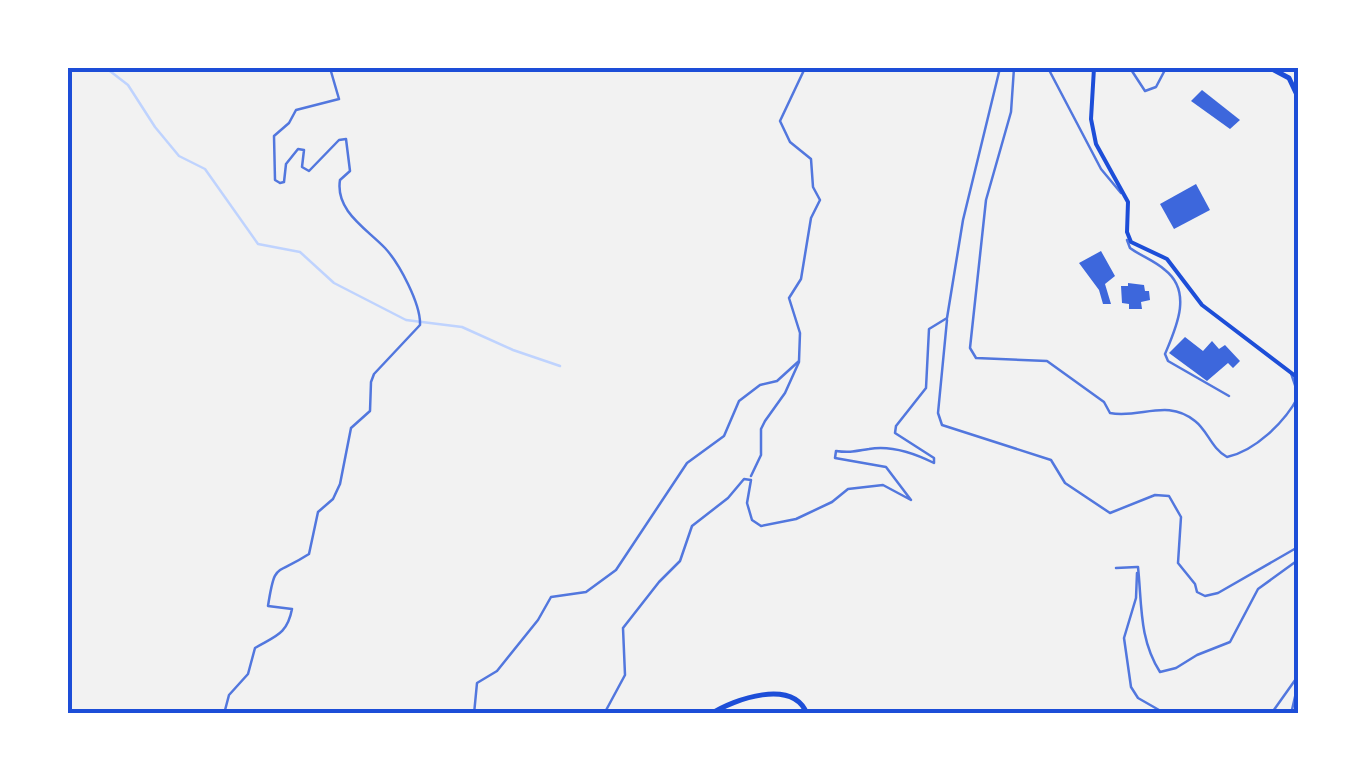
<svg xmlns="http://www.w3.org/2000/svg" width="1366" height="781" viewBox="0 0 1366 781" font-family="'Work Sans',sans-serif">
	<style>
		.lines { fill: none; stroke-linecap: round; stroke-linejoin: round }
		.stream { stroke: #bfd3fe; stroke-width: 2.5 }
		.building { fill: #3d67dc }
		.pedestrian { stroke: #5277de; stroke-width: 2.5 }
		.minor { stroke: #5277de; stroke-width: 2.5 }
		.secondary { stroke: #1d4ed8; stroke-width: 4 }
		.trunk { stroke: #1d4ed8; stroke-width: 5 }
		.neatline { fill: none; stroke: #1d4ed8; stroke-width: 4 }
	</style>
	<rect width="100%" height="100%" fill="#f2f2f2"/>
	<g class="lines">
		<path class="stream" d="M106,68l22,17 27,42 24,29 26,13 53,75 42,8 34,31 72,37 56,7 51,23 47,16"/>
	</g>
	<g class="building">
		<path d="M1202,90l38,30 -10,9 -39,-28z"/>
		<path d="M1196,184l14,26 -36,19 -14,-25z"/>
		<path d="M1101,251l14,25 -10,8 6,20h-8l-4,-14 -20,-27z"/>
		<path d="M1128,283l16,2 1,6h4l1,9 -9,2 1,7h-13v-5l-7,-1 -1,-17h7z"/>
		<path d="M1185,337l18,14 9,-10 7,8 6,-4 15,16 -7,7 -5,-5 -21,18 -38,-28z"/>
	</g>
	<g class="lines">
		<g class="pedestrian">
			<path d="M1014,68l-3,44 -25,88 -16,148 6,10 71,3 57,41 6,11c30,6 57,-15 85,8 13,10 16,27 32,36 28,-6 58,-35 71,-60"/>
			<path d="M1291,373l7,21"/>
		</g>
		<g class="minor">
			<path d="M1048,68l53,101 20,24"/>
			<path d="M1130,68l15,23 11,-4 10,-19"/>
			<path d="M1127,240l3,8c11,8 25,13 35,22 28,22 11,58 0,84l3,7 61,35"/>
			<path d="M947,320l-9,93 4,12 109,35 14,23 45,30 45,-18 14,1 12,21 -3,46 17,21 2,8 8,4 13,-3 80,-46"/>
			<path d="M751,476l10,-21v-26l4,-8 20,-28 14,-31"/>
			<path d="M1138,567c4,38 1,72 22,105l16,-4 21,-13 33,-13 28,-53 40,-29"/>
			<path d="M1116,568l21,-1"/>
			<path d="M1137,573l-1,25 -12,40 7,49 7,11 28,16"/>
			<path d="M224,714l5,-19 19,-21 7,-26c20,-12 32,-13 37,-39l-24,-3c7,-45 7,-30 41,-52l9,-42 15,-13 7,-15 11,-56 19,-17 1,-29 3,-8 46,-49c1,-21 -21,-62 -35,-77 -18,-19 -50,-37 -45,-68l10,-9 -4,-32 -7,1 -30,31 -7,-4 2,-17 -6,-1 -12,15 -2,18 -4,1 -5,-3 -1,-44 15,-13 7,-13 43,-11 -9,-31"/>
			<path d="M474,714l3,-31 20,-12 41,-51 13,-23 35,-5 30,-22 71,-107 37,-27 15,-35 21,-16 17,-4 22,-20 1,-28 -11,-35 12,-19 10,-61 9,-18 -7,-13 -2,-28 -21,-17 -10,-21 25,-53"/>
			<path d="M604,714l21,-39 -2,-47 36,-46 21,-21 12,-35 36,-28 16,-19 7,1 -4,23 5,17 9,6 35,-7 36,-17 16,-13 35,-4 28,15 -25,-33 -51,-9 1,-7c14,2 20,0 33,-2 22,-4 47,5 65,14v-5l-39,-25 1,-7 30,-38 3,-59 18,-11 16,-98 37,-152"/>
			<path d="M1271,714l27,-38"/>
			<path d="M1291,714l7,-30"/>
		</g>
		<path class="secondary" d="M1094,68l-3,51 5,25 32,58 -1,30 4,10 36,17 35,46 96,73"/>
		<g class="trunk">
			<path d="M1270,68l19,10 9,19"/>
			<path d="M1298,132v13"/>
			<path d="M711,714c23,-15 82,-36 96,0"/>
			<path d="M937,714h15"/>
		</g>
	</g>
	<rect width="1366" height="781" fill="none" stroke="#ffffff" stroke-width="140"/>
	<rect x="70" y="70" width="1226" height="641" class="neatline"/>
</svg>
